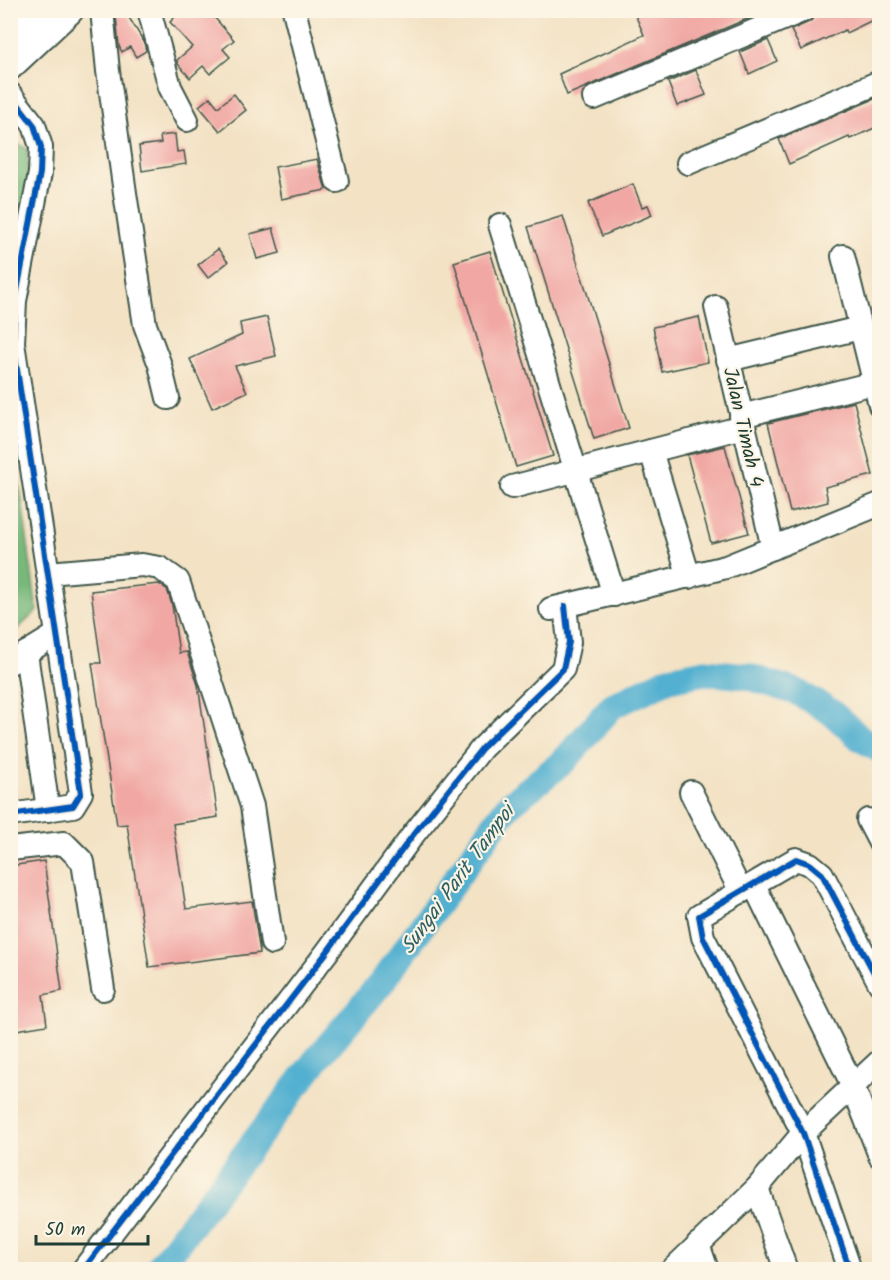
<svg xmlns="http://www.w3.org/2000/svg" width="890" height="1280" viewBox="0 0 890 1280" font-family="Kalam,sans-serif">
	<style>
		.forest { fill: #78b87a; stroke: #4c7a57; stroke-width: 1.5 }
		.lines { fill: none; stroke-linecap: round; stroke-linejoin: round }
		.river { stroke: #52b0d0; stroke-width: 27 }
		.building { fill: #f1a8a4 }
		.minor-casing { stroke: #3f564a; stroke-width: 26 }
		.major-casing { stroke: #3f564a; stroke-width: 32 }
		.minor { stroke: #fff; stroke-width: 22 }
		.major { stroke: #fff; stroke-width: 28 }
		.cycleway-casing { stroke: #fcf5e5; stroke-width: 10 }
		.cycleway { stroke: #0057b8; stroke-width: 6 }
		.labels { text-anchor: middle; stroke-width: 4.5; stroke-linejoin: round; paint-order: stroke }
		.street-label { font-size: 20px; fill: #1f3d34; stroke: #fcf5e5 }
		.water-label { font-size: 21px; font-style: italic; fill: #2e6063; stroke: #fcf5e5 }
	</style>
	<rect width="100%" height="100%" fill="#fcf5e5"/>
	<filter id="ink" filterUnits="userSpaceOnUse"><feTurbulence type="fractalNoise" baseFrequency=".0167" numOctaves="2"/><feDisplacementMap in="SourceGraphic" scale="12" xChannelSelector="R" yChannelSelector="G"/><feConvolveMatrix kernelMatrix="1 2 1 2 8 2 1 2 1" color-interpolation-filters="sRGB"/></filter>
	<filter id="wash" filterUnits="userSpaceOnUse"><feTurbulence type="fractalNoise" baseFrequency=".008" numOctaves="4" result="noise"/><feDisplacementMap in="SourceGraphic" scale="24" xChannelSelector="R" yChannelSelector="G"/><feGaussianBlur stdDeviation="1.35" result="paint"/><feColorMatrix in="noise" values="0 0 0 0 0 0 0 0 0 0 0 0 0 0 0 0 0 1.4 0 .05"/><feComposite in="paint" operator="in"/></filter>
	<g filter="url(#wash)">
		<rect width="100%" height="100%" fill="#f3e2c4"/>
		<g class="forest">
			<path d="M11,137l4,5 12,7 2,40 -18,87z"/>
			<path d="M11,420l26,191 -26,24h-1z"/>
		</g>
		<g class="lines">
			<path class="river" d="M157,1270l159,-210 66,-78 126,-176 56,-45 48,-55 57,-27 36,-7 41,4 51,16 34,20 29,26 20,12"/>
		</g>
		<g id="blocks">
			<g class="building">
				<path d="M182,10h26l26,30 -11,9 7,8 -20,17 -7,-8 -13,12 -12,-14 -1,-4 15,-13 -22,-25z"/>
				<path d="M633,10h135l-201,85 -8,-21 85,-39z"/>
				<path d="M827,10h52v7l-33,16 -1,-3 -44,20 -10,-20 18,-8 7,-6z"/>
				<path d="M125,11l19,31 2,9 -10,6 -6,-10 -8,5 -3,-6 -3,-30z"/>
				<path d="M768,40l9,21 -28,13 -9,-22z"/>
				<path d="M696,70l10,25 -29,11 -9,-24z"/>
				<path d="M234,94l12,16 -26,21 -21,-25 11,-9 8,10z"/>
				<path d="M879,97v29l-29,13 -1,-2 -60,27 -10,-25z"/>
				<path d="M175,134l2,18 7,-1 2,13 -44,7 -3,-25 22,-3 -1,-7z"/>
				<path d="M317,159l9,31 -45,9 -6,-32z"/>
				<path d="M633,184l9,23 6,-2 4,10 -50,21 -14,-33z"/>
				<path d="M563,216l66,212 -35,11 -66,-212z"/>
				<path d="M273,228l7,25 -23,6 -7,-25z"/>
				<path d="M218,249l10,13 -20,16 -10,-13z"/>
				<path d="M490,251l63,205 -37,11 -62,-205z"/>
				<path d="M267,317l9,39 -41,10 12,26 -35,16 -22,-49 52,-24 -2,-12z"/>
				<path d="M699,317l9,45 -46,10 -9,-45z"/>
				<path d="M854,402l19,73 -48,12 3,15 -38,10 -22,-89z"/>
				<path d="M725,446l24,87 -38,10 -24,-88z"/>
				<path d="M159,584l8,5 5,16 7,48 8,-1 11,33 20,132 -45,7 13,85 66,-8 8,52 -111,14 -22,-143 -10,1 -25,-162h9l-10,-72z"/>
				<path d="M44,861l18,130 -19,4 4,30 -37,6v-165z"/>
			</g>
		</g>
	</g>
	<g filter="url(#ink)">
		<use href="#blocks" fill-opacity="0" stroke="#3f564a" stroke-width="1.5"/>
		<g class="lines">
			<g class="minor-casing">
				<g id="minor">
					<path d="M102,10l6,61 17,122 20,132 15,40 8,33"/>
					<path d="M149,10l21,77 17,33"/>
					<path d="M294,10l43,171"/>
					<path d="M10,94l24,31 7,22 -1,26 -25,128 -2,42 68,450 -8,13 -63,9"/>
					<path d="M594,98l210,-88"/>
					<path d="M688,163l192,-81"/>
					<path d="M500,225l114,370"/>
					<path d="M843,256l37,149"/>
					<path d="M716,307l57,241"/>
					<path d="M728,360l132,-32"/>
					<path d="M741,416l133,-33"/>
					<path d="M651,451l38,126"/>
					<path d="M512,487l231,-60"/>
					<path d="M48,573l94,-8 18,3 18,13 74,225 20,137"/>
					<path d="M551,609l175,-42 154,-63"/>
					<path d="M26,653l22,157"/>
					<path d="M10,663l47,-29"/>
					<path d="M691,792l50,100"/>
					<path d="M868,820l12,23"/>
					<path d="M10,849l54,-6 19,19 20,127"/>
					<path d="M754,885l99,201 27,70"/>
					<path d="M757,1188l29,82"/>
					<path d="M698,1244l9,26"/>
					<path d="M83,1270l244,-318 86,-117 69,-87 81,-79 6,-27 -4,-36"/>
					<path d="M672,1270l85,-82 46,-55 77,-72"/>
					<path d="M850,1270l-47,-137 -100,-196 -4,-21 97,-57 14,5 12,10 58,110"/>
				</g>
			</g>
			<g class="major-casing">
				<g id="major">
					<path d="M10,32l24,-22"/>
					<path d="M10,65l59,-55"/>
				</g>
			</g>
			<use href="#minor" class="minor"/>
			<use href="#major" class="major"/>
			<g class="cycleway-casing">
				<g id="cycleway">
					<path d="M10,94l24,31 7,22 -1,26 -25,128 -2,42 68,450 -8,13 -63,9"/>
					<path d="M83,1270l244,-318 86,-117 69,-87 81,-79 6,-27 -4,-36"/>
					<path d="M850,1270l-47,-137 -100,-196 -4,-21 97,-57 14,5 12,10 58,110"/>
				</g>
			</g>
			<use href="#cycleway" class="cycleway"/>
		</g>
	</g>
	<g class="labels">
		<g class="street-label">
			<text transform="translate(744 427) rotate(77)" y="7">Jalan Timah 4</text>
		</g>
		<g class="water-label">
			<text transform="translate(457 879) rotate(-54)" y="7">Sungai Parit Tampoi</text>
		</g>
	</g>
	<rect width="890" height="1280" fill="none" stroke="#fcf5e5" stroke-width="36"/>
	<path d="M36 1235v9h112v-9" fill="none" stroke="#1f3d34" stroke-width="3"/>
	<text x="45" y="1235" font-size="18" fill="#1f3d34" stroke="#fcf5e5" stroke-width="4.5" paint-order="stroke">50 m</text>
</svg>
